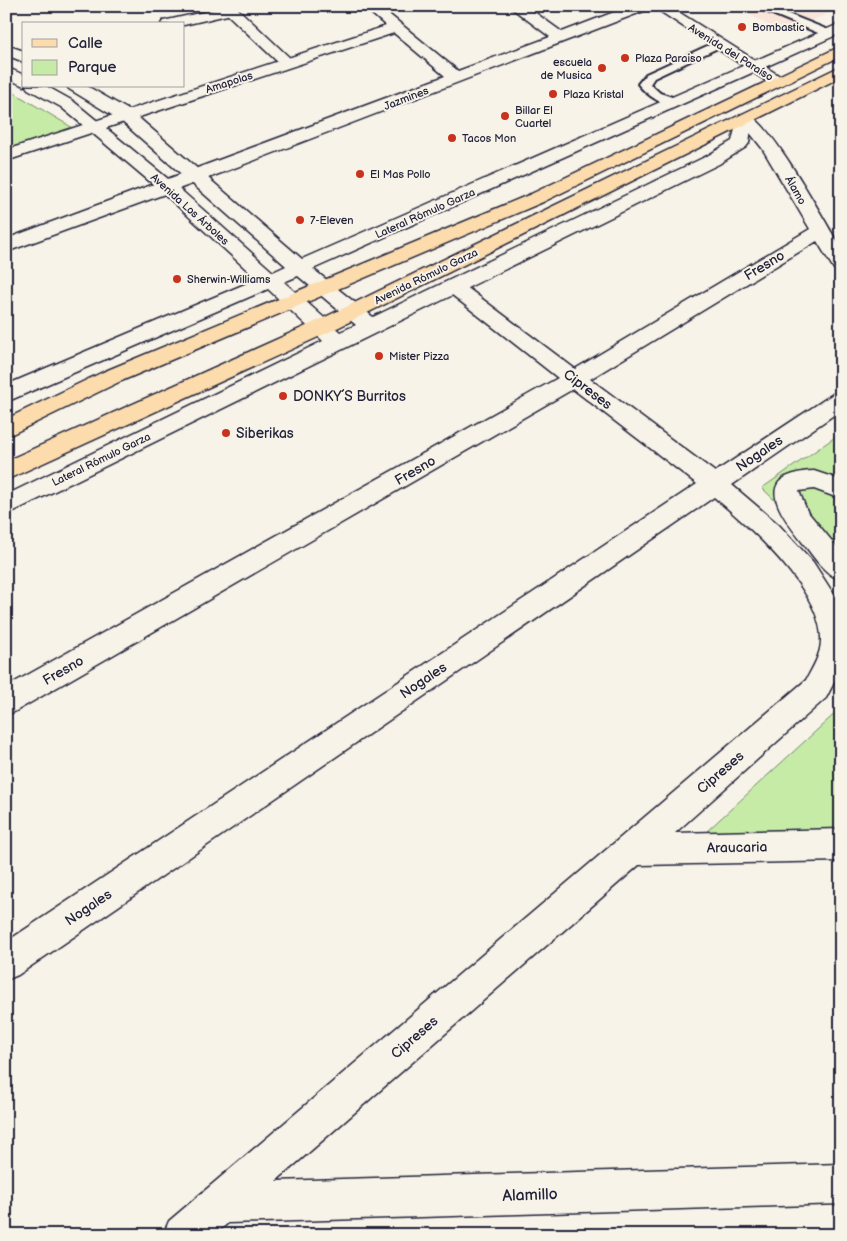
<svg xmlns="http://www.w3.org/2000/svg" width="847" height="1241" viewBox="0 0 847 1241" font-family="'Balsamiq Sans',sans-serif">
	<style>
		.built { fill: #f8e4d8 }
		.green { fill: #c6eba6; stroke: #748670 }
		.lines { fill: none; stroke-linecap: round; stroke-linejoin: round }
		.service-casing { stroke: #22223b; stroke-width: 4 }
		.pedestrian-casing { stroke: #22223b; stroke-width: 3 }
		.minor-casing { stroke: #22223b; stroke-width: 3 }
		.tertiary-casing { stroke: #22223b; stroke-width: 3 }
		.primary-casing { stroke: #22223b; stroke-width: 3 }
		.service { fill: #f7f3e8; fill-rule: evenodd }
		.pedestrian { fill: #f7f3e8; fill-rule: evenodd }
		.minor { fill: #f7f3e8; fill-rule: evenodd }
		.tertiary { fill: #f7f3e8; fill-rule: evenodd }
		.primary { fill: #fcdcac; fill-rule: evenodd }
		.poi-dot { fill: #c8321e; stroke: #f7f3e8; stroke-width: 2 }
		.labels { text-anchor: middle; stroke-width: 4; stroke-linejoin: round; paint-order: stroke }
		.far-poi-label { font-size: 11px; fill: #22223b; stroke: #f7f3e8; text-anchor: start }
		.far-street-label { font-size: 11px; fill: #22223b; stroke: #f7f3e8 }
		.street-label { font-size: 14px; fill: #22223b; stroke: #f7f3e8 }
		.poi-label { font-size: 14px; fill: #22223b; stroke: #f7f3e8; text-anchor: start }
		.near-street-label { font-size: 16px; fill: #22223b; stroke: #f7f3e8 }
	</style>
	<rect width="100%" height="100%" fill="#f7f3e8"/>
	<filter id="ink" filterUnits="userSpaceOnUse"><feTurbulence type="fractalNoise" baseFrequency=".02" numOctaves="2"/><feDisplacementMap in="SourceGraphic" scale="10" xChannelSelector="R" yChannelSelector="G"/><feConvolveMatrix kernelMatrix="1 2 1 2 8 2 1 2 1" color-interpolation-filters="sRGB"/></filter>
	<g filter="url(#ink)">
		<path class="built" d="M735,6h106v1l-57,27z"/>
		<g class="green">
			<path d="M6,88l67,40 -67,22z"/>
			<path d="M841,433v132l-79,-77z"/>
			<path d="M841,708v126l-107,4 -27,-7z"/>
		</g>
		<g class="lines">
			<g class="service-casing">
				<g id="service">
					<path d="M753,6h15l63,25 1,2 -5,3 -4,-1z"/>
					<path d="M718,41l5,3 -1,2 -68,32 -4,6 10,9 18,6 2,3 -2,3c-14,3 -32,-11 -40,-21l8,-10z"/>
				</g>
			</g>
			<g class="pedestrian-casing">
				<g id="pedestrian">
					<path d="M226,7h10l56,53 3,3 -3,3h-10l-56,-53 -2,-3z"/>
					<path d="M814,471l27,9v19l-27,-10 -15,2 8,20 34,41v28c-16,-5 -28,-24 -38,-37 -14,-18 -47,-57 -12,-68 8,-3 15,-4 23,-4z"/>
				</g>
			</g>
			<g class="minor-casing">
				<g id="minor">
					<path d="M221,6h15l2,4 -2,3 -52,12 -23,-1 2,-3 59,-13z"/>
					<path d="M363,6h16l79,65 92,-34 -41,-31h17l36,26 68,-26h21l-2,3 -446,171 -197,72v-13l439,-163 -51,-43 -388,128v-11l380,-124z"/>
					<path d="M652,6h17l114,72 2,3 -2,3h-12z"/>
					<path d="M747,114c23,6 79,110 94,134v23l-7,-2 -17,-28 -227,138 125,93 118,-78 8,-3v19l-109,75 47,40 34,37 27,42 1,65 -15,29 -151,135 166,-4v32l-202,4 -363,316 565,-17v40l-613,19 -14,12h-51l6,-14 637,-541c7,-13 16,-27 15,-43 -2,-49 -71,-110 -107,-140l-696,478 -12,5v-38l691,-458 -124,-95 -557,322 -10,4v-28l552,-309 -111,-87 -3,-4 3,-4 7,-2 7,2 114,86 235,-140 -48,-81 -23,-29 2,-4z"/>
				</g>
			</g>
			<g class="tertiary-casing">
				<g id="tertiary">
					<path d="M841,23v10l-528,236 60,48 334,-161 25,-15 6,-24h12l2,4 -3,22 -3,4 -27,17 -713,351v-20l317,-154 -55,-52 -262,113v-17l251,-106 -96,-88 -71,-60 -29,-24 -33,-18 -2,-3h20l27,15 100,82 100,89 13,-6 -166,-146 -51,-31 -2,-3h20l45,26 170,147zM298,276l58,49 -16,7 -56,-50z"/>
					<path d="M6,45l18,6v11l-18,-7z"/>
					<path d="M6,67l18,8v11l-18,-8z"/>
				</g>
			</g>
			<g class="primary-casing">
				<g id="primary">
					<path d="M841,46v10l-298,146 -424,180 -113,55v-18l97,-47 428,-178z"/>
					<path d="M841,66v11l-514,256 -321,147v-19l307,-138z"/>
				</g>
			</g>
			<use href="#service" class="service"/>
			<use href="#pedestrian" class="pedestrian"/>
			<use href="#minor" class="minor"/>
			<use href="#tertiary" class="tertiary"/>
			<use href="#primary" class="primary"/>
		</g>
	</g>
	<g class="poi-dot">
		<circle cx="742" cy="27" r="5"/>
		<circle cx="625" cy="58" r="5"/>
		<circle cx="602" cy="68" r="5"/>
		<circle cx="553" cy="94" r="5"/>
		<circle cx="505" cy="116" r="5"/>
		<circle cx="452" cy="138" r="5"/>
		<circle cx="360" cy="174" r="5"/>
		<circle cx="300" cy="220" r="5"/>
		<circle cx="177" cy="279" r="5"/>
		<circle cx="379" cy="356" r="5"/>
		<circle cx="283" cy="396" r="5"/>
		<circle cx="226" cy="433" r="5"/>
	</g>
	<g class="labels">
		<g class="far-poi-label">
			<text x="752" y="31">Bombastic</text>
			<text x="635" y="62">Plaza Paraiso</text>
			<text x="592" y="66" text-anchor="end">escuela<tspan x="592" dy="13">de Musica</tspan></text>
			<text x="563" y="98">Plaza Kristal</text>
			<text x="515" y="114">Billar El<tspan x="515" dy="13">Cuartel</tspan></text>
			<text x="462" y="142">Tacos Mon</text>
			<text x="370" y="178">El Mas Pollo</text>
			<text x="310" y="224">7-Eleven</text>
			<text x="187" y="283">Sherwin-Williams</text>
			<text x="389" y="360">Mister Pizza</text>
		</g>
		<g class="far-street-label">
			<text transform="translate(731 52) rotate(32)" y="4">Avenida del Paraíso</text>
			<text transform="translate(229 82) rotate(-18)" y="4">Amapolas</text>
			<text transform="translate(406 98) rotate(-21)" y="4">Jazmines</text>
			<text transform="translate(796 190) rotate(60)" y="4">Álamo</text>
			<text transform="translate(190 209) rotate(42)" y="4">Avenida Los Árboles</text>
			<text transform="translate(425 213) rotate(-24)" y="4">Lateral Rómulo Garza</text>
			<text transform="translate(426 276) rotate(-26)" y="4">Avenida Rómulo Garza</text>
			<text transform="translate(101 459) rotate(-26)" y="4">Lateral Rómulo Garza</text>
		</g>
		<g class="street-label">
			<text transform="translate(764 265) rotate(-31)" y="5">Fresno</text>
			<text transform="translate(588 389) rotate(37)" y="5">Cipreses</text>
			<text transform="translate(759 453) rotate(-34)" y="5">Nogales</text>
			<text transform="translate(415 470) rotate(-30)" y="5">Fresno</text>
			<text transform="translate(63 670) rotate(-30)" y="5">Fresno</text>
			<text transform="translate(423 680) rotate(-34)" y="5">Nogales</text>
			<text transform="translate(720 772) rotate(-41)" y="5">Cipreses</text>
			<text transform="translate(737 847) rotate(-1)" y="5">Araucaria</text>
			<text transform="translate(88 907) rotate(-34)" y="5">Nogales</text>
			<text transform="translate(414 1037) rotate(-41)" y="5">Cipreses</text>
		</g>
		<g class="poi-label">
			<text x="293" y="401">DONKY´S Burritos</text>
			<text x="236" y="438">Siberikas</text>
		</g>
		<g class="near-street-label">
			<text transform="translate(530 1194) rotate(-2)" y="6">Alamillo</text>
		</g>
	</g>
	<rect width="847" height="1241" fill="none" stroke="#f7f3e8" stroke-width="25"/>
	<rect x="12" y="12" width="822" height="1216" fill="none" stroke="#22223b" stroke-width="2" filter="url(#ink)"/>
	<rect x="22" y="22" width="162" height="65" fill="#f7f3e8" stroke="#a29fa3"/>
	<rect x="32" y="39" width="25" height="8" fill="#fcdcac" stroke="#a29fa3"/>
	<text x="68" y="48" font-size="15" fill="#22223b">Calle</text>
	<rect x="32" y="60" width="25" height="15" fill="#c6eba6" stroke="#a29fa3"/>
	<text x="68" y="72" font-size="15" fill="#22223b">Parque</text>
</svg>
